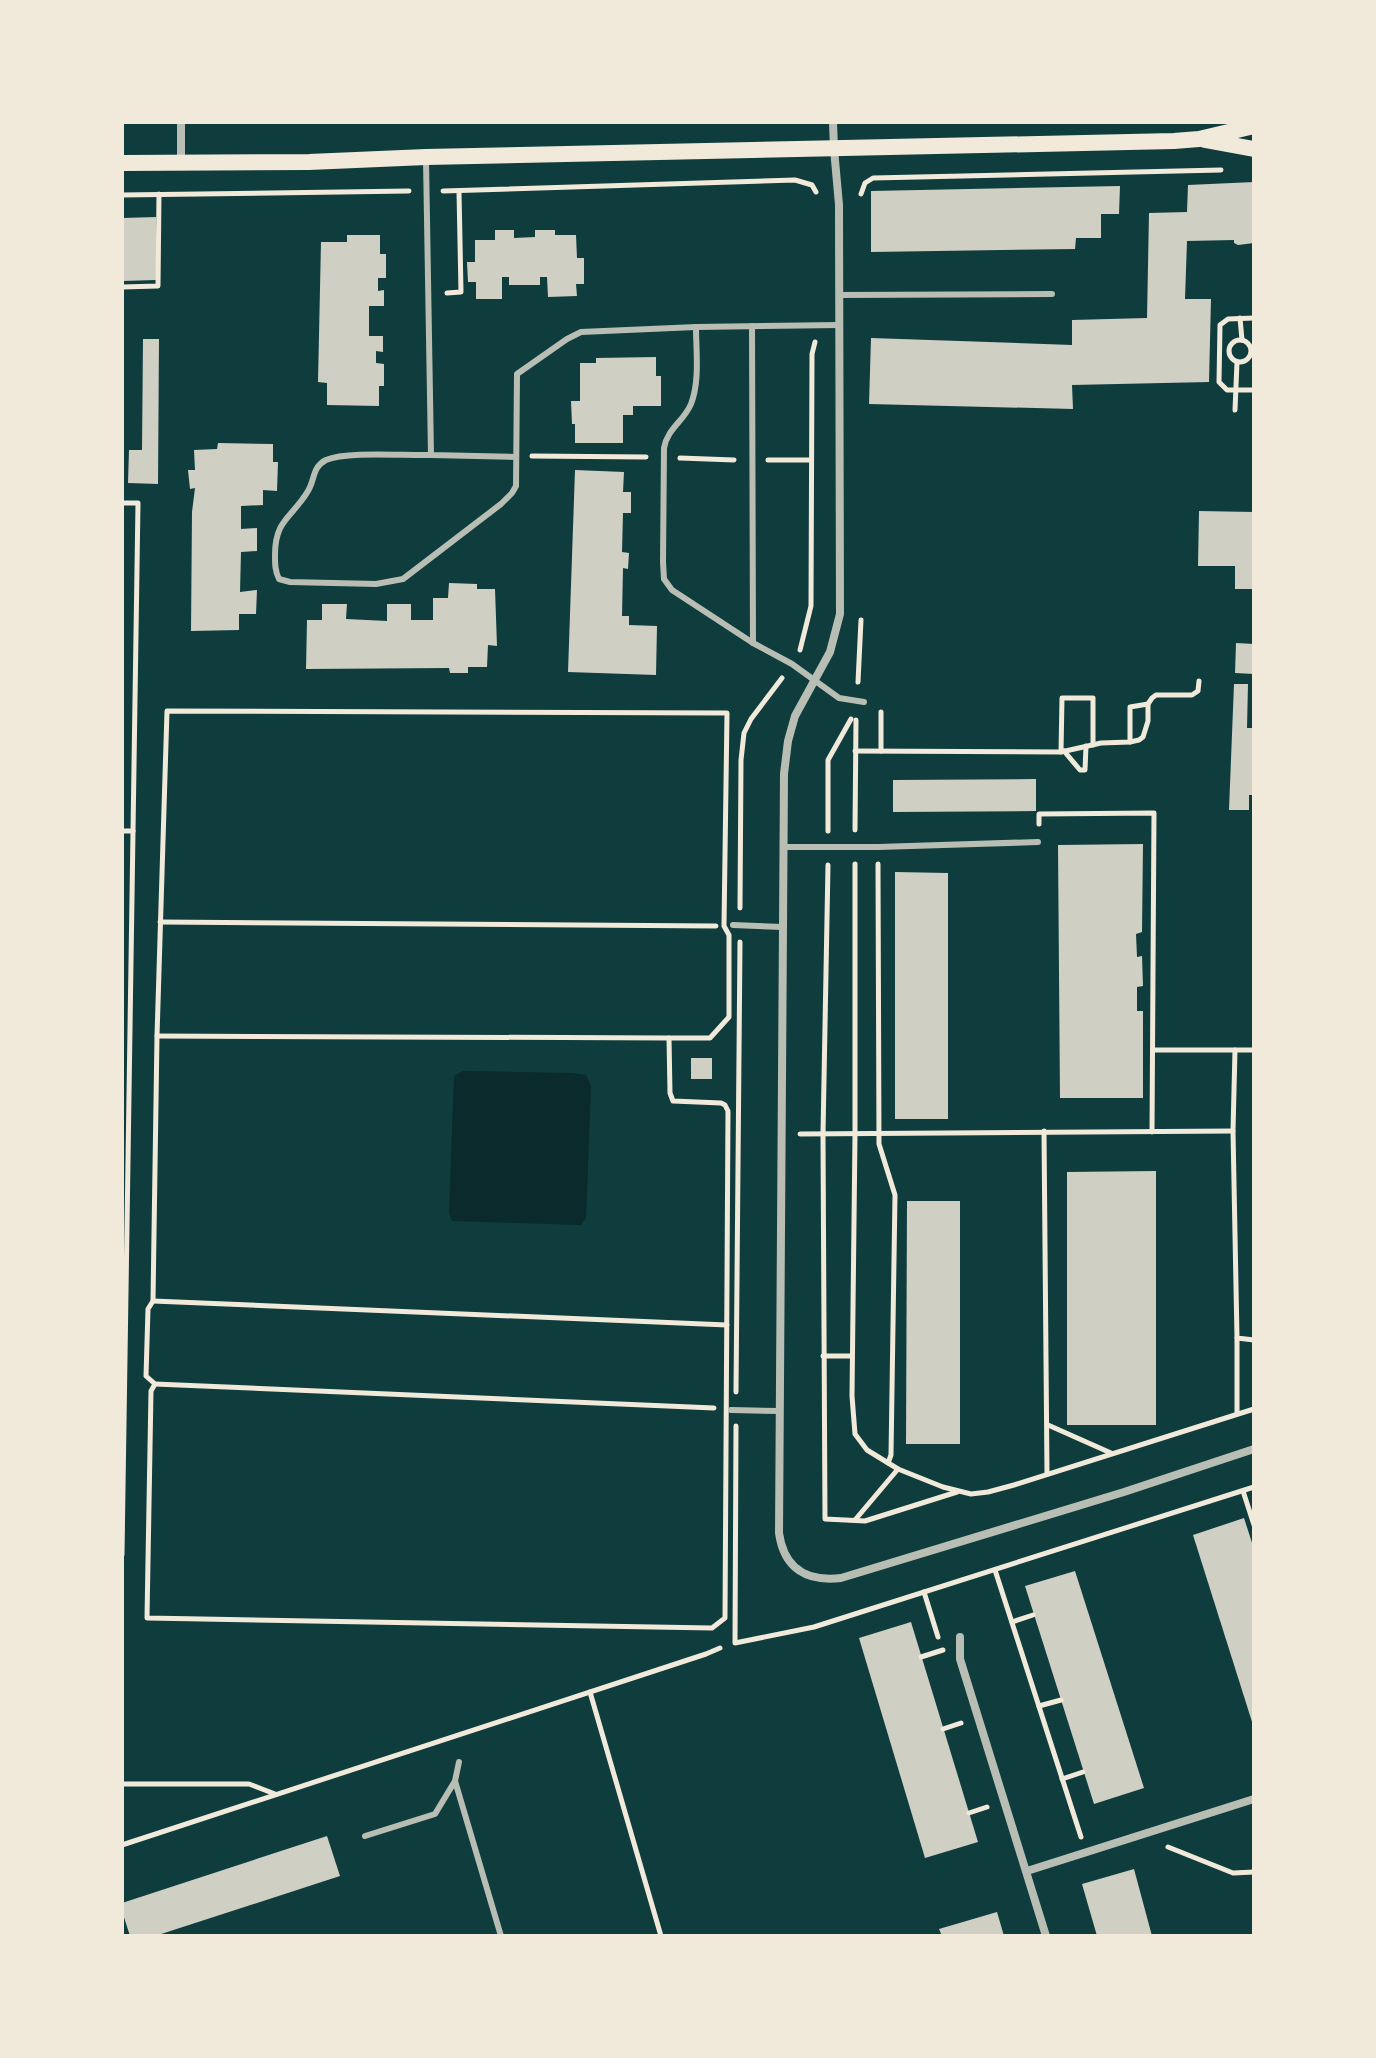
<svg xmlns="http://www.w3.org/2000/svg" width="1376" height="2058" viewBox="0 0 1376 2058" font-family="'Source Sans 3',sans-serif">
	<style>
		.water { fill: #0a2a2b }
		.building { fill: #cfcfc3 }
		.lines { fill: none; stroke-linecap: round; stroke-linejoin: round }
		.path { stroke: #f1e9da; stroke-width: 5 }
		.service { stroke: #b8beb3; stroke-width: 6 }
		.minor { stroke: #b8beb3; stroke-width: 8 }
		.secondary { stroke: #f1e9da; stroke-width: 16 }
	</style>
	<rect width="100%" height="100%" fill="#0f3d3e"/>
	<path class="water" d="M463,1071l109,2 14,2 5,11 -5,132 -5,7 -129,-4 -3,-8 5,-137z"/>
	<g class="building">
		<path d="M1254,182v61l-16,2 -4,-2v-3l-47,1 -2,58h26l-2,83 -137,3 1,24 -204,-5 2,-66 201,7v-25l75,-2 2,-105 38,-1 1,-27z"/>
		<path d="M1120,186l-1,28h-18v24h-25l-1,11 -204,3v-61z"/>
		<path d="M156,217v63l-34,1v-63z"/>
		<path d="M495,230h19v8l21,-1v-7h20v5h21l1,23h7v26h-8l1,12 -29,1 -1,-20h-7v8h-31v-8h-7v22h-26v-17h-8l-1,-20h8v-22h20z"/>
		<path d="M347,235h33v19h6v24h-8v13l6,-1v16h-15v30h14v16l-7,-1v12l8,1v22h-5v20l-52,-1v-22l-9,-1 3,-140h26z"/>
		<path d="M143,339h16l-1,145 -30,-1 1,-33h13z"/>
		<path d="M656,357v19h5v30h-28v9h-10v28h-48v-19h-3l-1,-23h9v-38h16v-5z"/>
		<path d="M218,443l55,1v18h5l-1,29 -14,-1v15l-22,1v23l16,-1v23l-16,1 -1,40 17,-2 -1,24h-17v16l-48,1 1,-119 3,-24 -5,1 -2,-19h7l-1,-20 23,-1z"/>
		<path d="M575,470l49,2 -1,20h8v21h-8l-1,39 7,1 -1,16 -5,-1 -1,48h7v9l28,1 -1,49 -88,-3z"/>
		<path d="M1199,511l55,1v77h-19v-23h-37z"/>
		<path d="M449,583l28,1v5h18l2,57 -9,-1 -1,22h-19v6h-18l-1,-5 -143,1 1,-49h15v-16h25l-1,15 41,2v-17h24v16h22v-22h15z"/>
		<path d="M1236,643l18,1v30l-19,-1z"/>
		<path d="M1234,684h14l-1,44h7v67h-5v15h-20z"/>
		<path d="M1036,779v32l-143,1v-32z"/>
		<path d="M1143,844l-1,88 -6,2 1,23 5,-1 1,30 -6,1v24h6v87h-83l-2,-253z"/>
		<path d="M895,872l53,1v246h-53z"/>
		<rect x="691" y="1058" width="21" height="21"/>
		<path d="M1156,1171v254h-89v-253z"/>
		<path d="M907,1201h53v243h-54z"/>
		<path d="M1244,1518l10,31 -1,176 -60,-190z"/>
		<path d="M1075,1571l69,217 -50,16 -69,-218z"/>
		<path d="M911,1622l67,220 -53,16 -66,-220z"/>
		<path d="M327,1836l13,40 -185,60h-25l-8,-25v-8z"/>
		<path d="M1134,1869l18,67h-55l-15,-52z"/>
		<path d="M997,1912l7,24h-62l-3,-7z"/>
	</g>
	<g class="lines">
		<g class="path">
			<path d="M443,191l352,-11 17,5 4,7"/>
			<path d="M861,194l4,-11 8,-5 348,-8"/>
			<path d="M122,195l287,-4"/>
			<path d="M122,287l36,-1 1,-92"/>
			<path d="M447,293l14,-1 -2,-101"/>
			<path d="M1240,318l2,22"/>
			<path d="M1254,318l-26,1 -8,6 -1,57 8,8h27"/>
			<circle cx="1240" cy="351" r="11"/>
			<path d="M1235,410l2,-48"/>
			<path d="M532,456l114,1"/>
			<path d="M680,458l54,2"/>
			<path d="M768,460h43"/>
			<path d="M122,503h16l-16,1052"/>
			<path d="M800,650l11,-44 1,-252 3,-12"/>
			<path d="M858,682l3,-62"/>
			<path d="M167,711l560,2 -3,213 5,9v82l-19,21h-41l1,55 3,8 48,2 4,2 3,6 -3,507 -13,10 -565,-10 4,-227 4,-7 -9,-8 2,-67 5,-8 4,-265z"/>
			<path d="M1130,742v-35l18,-3"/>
			<path d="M855,751l206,1 40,-9 29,-1 9,-2 4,-3 5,-16v-17l4,-6 4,-3h36l6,-4 1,-10"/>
			<path d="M881,751v-39"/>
			<path d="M1064,751l16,19h5l1,-24"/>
			<path d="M1061,752l1,-54h31v47"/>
			<path d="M1039,824v-10l115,-1 -2,319"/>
			<path d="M855,830l1,-110"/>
			<path d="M122,831h11"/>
			<path d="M828,831v-71l23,-41"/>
			<path d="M855,864v271l-3,261 3,38 12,16 31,19 45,18 28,7 17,-2 26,-7 240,-76"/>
			<path d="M878,864l1,280 16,51 -4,260 -3,8"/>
			<path d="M828,865l-5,269 2,385 40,2 92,-29"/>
			<path d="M740,908l1,-148 3,-27 7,-14 31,-41"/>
			<path d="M160,922l556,4"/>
			<path d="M157,1036l512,2"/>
			<path d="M1153,1050h82"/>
			<path d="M1254,1050h-19l-2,81 4,207 17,2"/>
			<path d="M1044,1131l3,343"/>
			<path d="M800,1134l433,-3"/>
			<path d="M153,1301l574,24"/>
			<path d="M1237,1338v75"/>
			<path d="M823,1356h29"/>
			<path d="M155,1384l559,24"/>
			<path d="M736,1392l4,-450"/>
			<path d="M1048,1425l63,28"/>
			<path d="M736,1426l-1,217 79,-16 440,-140"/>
			<path d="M1243,1491l11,34"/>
			<path d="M855,1520l43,-51"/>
			<path d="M995,1570l86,267"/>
			<path d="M924,1592l14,45"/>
			<path d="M1012,1622l21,-7"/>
			<path d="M921,1657l22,-7"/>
			<path d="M590,1692l71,244"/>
			<path d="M1039,1706l22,-6"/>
			<path d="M943,1729l18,-6"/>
			<path d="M1062,1779l21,-7"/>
			<path d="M122,1784h127l26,10"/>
			<path d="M969,1813l18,-6"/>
			<path d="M122,1845l584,-191 14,-6"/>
			<path d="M1168,1847l65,26 21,-1"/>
		</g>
		<g class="service">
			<path d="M426,160l5,295 85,2"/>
			<path d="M839,295l213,-1"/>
			<path d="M752,326l1,317"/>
			<path d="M696,327c0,24 4,54 -5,77 -7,17 -24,25 -27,44l-1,114 1,17 8,11 81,53 39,21 47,34 25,4"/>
			<path d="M431,455c-25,1 -84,-4 -105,5 -14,7 -11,20 -18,31 -16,27 -33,28 -33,64 0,9 0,16 4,24l11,3 86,2 27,-5 98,-75 11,-11 4,-7 1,-112 50,-35 14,-7 115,-5 143,-2"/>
			<path d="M784,847h94l160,-5"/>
			<path d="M733,925l50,2"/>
			<path d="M731,1410l48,1"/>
			<path d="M459,1762l-4,19 46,155"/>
			<path d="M365,1836l70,-22 20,-33"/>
		</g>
		<g class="minor">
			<path d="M833,122l1,27 5,56 1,409 -10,38 -35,64 -7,25 -4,33 -5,759c5,36 28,49 62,45l283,-86 130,-43"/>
			<path d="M181,162v-40"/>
			<path d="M960,1637v22l86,277"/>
			<path d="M1027,1871l227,-72"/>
		</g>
		<g class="secondary">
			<path d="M1205,140l49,9"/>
			<path d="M122,163l187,-1 117,-5 748,-16 25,-2 55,-13"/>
		</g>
	</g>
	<rect width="1376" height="2058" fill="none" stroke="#f1e9da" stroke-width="248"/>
</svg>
